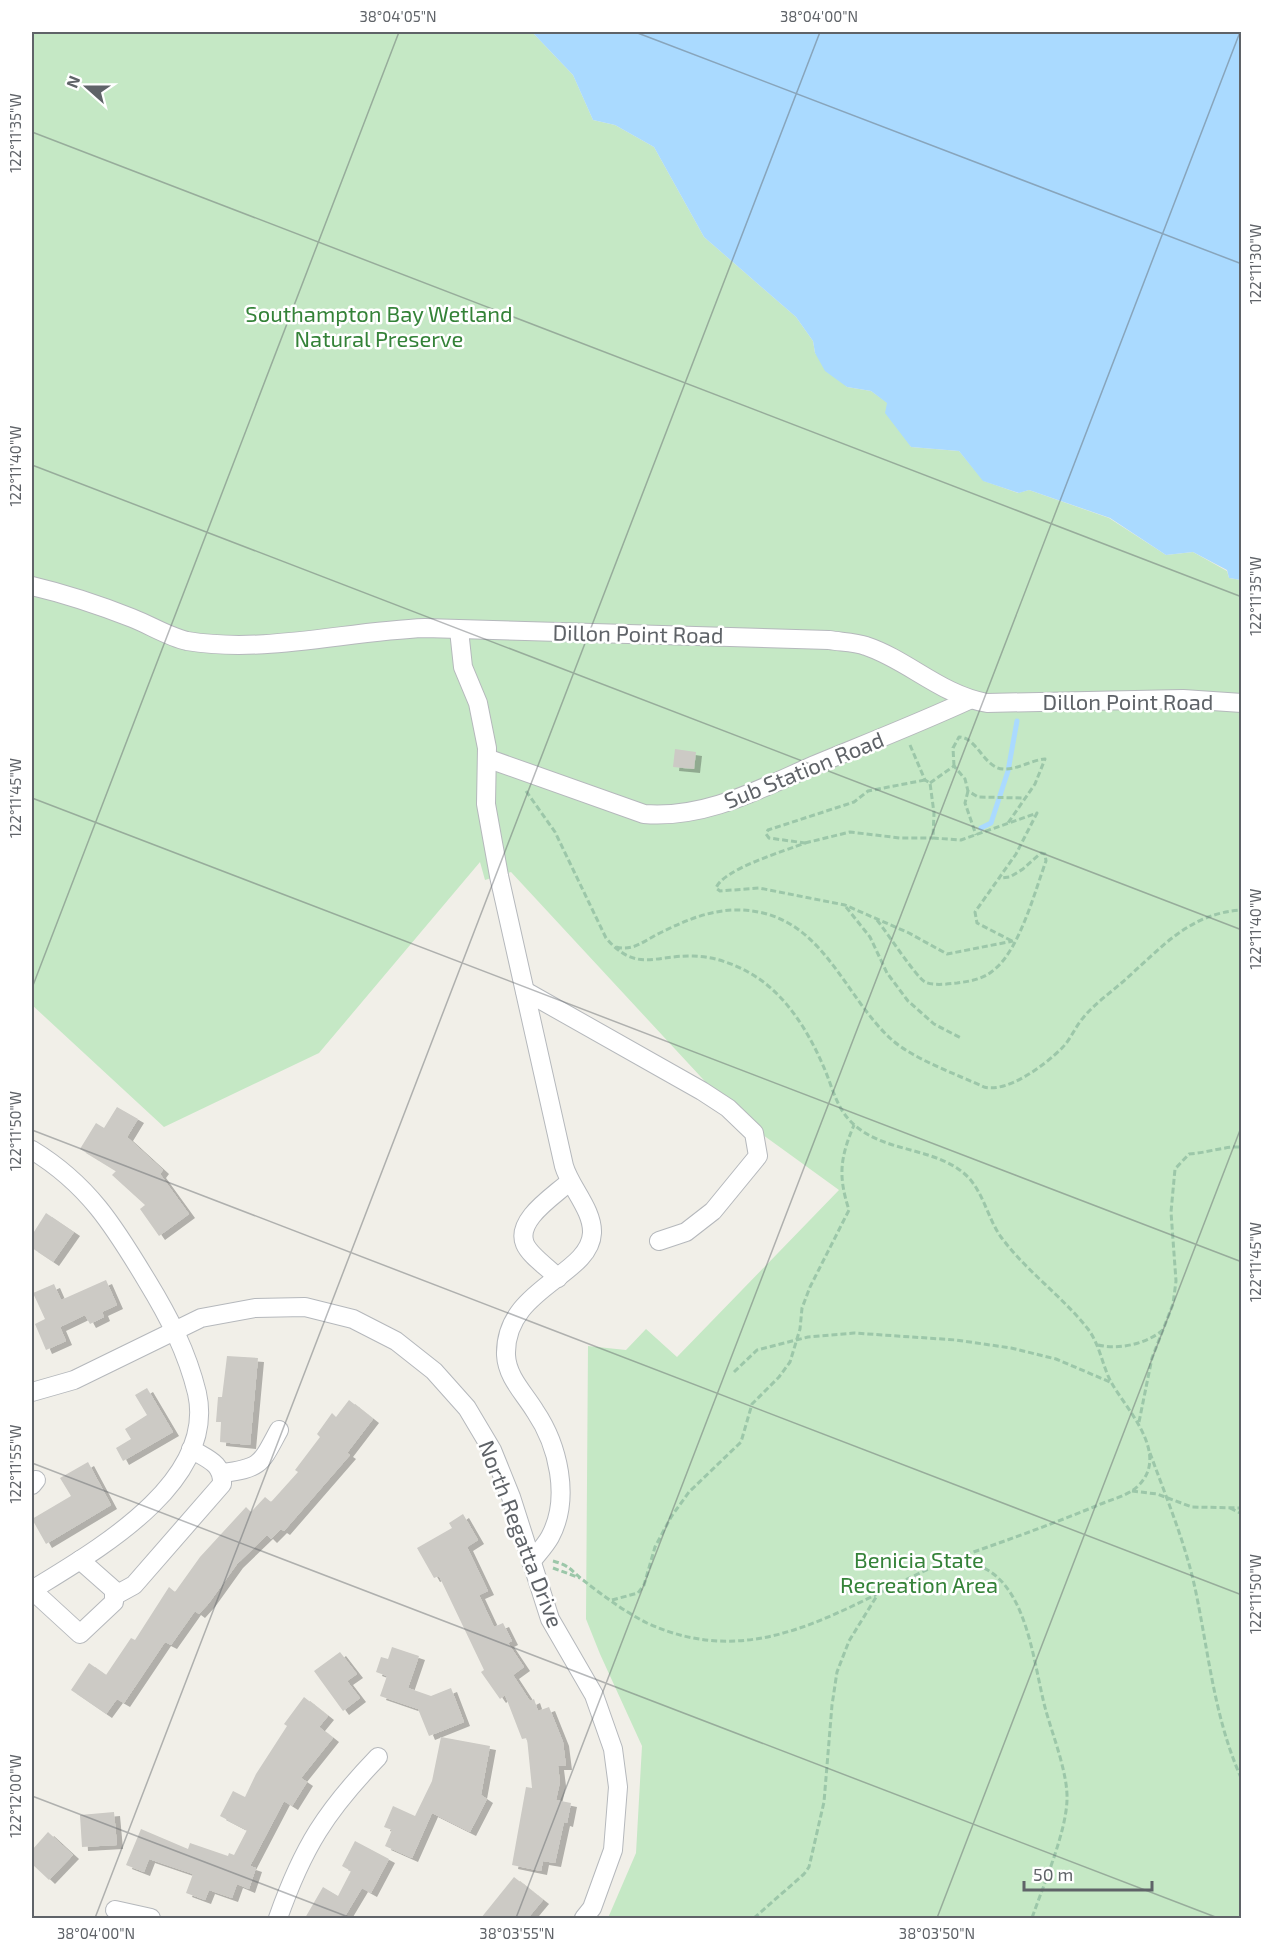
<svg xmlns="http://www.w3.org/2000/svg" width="1273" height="1950" viewBox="0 0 1273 1950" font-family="'Exo 2',sans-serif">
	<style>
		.green { fill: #c5e8c5 }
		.water { fill: #aadaff }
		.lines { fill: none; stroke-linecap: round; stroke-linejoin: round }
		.stream { stroke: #aadaff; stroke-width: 5 }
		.building { fill: #cccac5; filter: url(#shadow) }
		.minor-casing { stroke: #b5b8bc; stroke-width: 20 }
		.path { stroke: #9cc7a9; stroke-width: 3; stroke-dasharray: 6 3; stroke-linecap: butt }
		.minor { stroke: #fff; stroke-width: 18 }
		.ticks { fill: none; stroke: #5f6368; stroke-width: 1.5; stroke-opacity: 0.45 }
		.labels { text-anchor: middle; stroke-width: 5; stroke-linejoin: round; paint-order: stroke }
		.park-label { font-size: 22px; fill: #348238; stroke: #fff }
		.street-label { font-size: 22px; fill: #5f6368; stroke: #fff }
		.neatline { fill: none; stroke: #5f6368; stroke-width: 2 }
		.ticks-label { font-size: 15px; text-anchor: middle; fill: #5f6368 }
	</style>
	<defs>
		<filter id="shadow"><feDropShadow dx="6" dy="4" stdDeviation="0" flood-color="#0004"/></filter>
	</defs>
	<rect width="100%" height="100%" fill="#f1efe8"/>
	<path class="green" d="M32,32h500l41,43 20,45 22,5 39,22 50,90 92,80 17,24 2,12 32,34 24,4 17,12 23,44 48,4 25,30 34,12 11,-3 80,28 57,37 27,-3 34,19 2,7 12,2v1338h-633l28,-65 6,-107 -42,-92 -14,-35 2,-273 38,4 20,-21 31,28 162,-167 -101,-73 -227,-245 -26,8 -5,-18 -161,191 -155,74 -132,-122z"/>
	<path class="water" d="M532,32h709v548l-12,-2 -2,-8 -34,-18 -27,3 -56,-37 -81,-28 -10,3 -36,-12 -24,-30 -48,-4 -26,-34 2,-10 -16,-12 -24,-4 -22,-16 -10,-18 -2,-12 -17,-24 -92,-80 -50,-90 -39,-22 -22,-5 -20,-45z"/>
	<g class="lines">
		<path class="stream" d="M981,828l10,-5 17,-52 9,-50"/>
	</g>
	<g class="building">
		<path d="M675,749l21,3 -2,17 -21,-2z"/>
		<path d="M117,1107l21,12 -11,18 36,33 -3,4 29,40 -30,22 -19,-27 5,-4 -33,-30 4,-4 -36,-22 16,-26 8,5z"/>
		<path d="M46,1213l28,19 -21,30 -21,-14v-13z"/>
		<path d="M106,1280l11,25 -15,7 2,5 -14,7 -5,-9 -25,12 6,14 -20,9 -11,-26 10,-5 -12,-26 21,-9 7,16z"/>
		<path d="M227,1356l31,2 -8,87 -30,-3 1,-20h-5l2,-25h4z"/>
		<path d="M147,1388l26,44 -50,29 -7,-13 15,-9 -6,-10 22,-14 -12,-20z"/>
		<path d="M349,1400l24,19 -26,34 3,2 -66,76 -3,-2 -10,10 -4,-4 -30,29 -28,39 -10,11 -4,-3 -24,34 -6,-3 -41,61 -7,-4 -11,15 -35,-24 18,-27 17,12 25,-37 4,2 34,-53 6,5 25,-35 46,-50 5,5 14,-15 6,5 27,-30 -3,-2 25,-33 -3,-3 15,-21 4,4z"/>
		<path d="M88,1462l23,43 -65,39 -14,-25 39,-23 -11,-18z"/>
		<path d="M463,1514l15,26 -11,7 21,44 -9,4 15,32 9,-4 9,18 -4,2 16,24 -11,8 17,26 4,-2 4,12 11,-4 14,35 3,24h-8l2,16 -4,18 15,3 -4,20 -3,-1 -9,41 -12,-2 -2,10 -29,-6 14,-78 6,1 -5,-50 -5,1 -17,-44 -5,4 -19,-27 3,-2 -45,-94 -5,2 -17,-30 35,-20 -3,-5z"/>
		<path d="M392,1647l27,9 -11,32 23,8 20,-8 13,34 -35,14 -11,-27 -38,-13 7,-20 -11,-4 5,-15 7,2z"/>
		<path d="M340,1652l17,22 -10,7 13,17 -17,13 -29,-40z"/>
		<path d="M304,1697l24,19 -9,11 14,11 -32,40 6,4 -15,24 -8,-5 -34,65 6,2 -7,21 -12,-5 -5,14 -23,-8 -4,10 -19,-7 7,-19 -44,-15 -5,13 -18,-7 15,-36 47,20 2,-6 38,13 1,-3 5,2 13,-25 -27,-14 13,-25 12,6 11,-23 31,-48 -3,-2z"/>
		<path d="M441,1737l49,9 -9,49 6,4 -17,33 -38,-19 -20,45 -27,-12 7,-16 -8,-3 9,-21 22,10 17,-35z"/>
		<path d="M114,1812l3,33 -35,2 -2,-32z"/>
		<path d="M48,1832l25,23 -24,25 -17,-16v-14z"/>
		<path d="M355,1841l34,18 -18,34 -9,-5 -18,30h-39l18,-31 15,9 13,-25 -9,-5z"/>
		<path d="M514,1877l29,23 -15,18h-47z"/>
	</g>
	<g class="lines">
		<g class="minor-casing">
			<g id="minor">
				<path d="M32,586c34,8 67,19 100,32 18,7 37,19 55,23 79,13 159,-10 238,-13l404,12c12,2 26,2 37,6 42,14 75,49 121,57l196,-4 59,4"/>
				<path d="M459,630l4,37 15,36 9,45 -1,56 13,72 65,290c6,21 29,44 28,67 -2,43 -88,55 -86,122 1,22 18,38 29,56 23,34 36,87 15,126 -5,9 -13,17 -19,25"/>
				<path d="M489,759l155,55c63,5 117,-26 173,-50 51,-21 102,-41 152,-64"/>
				<path d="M525,991l177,100 26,17 26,25 4,23 -45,55 -27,21 -27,9"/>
				<path d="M32,1150c56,34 82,76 115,131 22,36 40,71 50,112 20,90 -102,158 -165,197"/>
				<path d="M558,1278c-9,-10 -28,-22 -33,-34 -10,-24 29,-48 44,-62"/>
				<path d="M32,1392l42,-12 127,-62 54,-10 50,-1 48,12 43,22 38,30 33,37 25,42 19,47 39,122 44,76 19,54 5,38 -5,63 -21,58 -8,10"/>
				<path d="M223,1473c39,-5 38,-10 56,-43"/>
				<path d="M32,1485l4,-5"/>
				<path d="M32,1590l48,44 34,-32v-12l-34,-30"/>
				<path d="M114,1596l20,-11 88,-101c1,-21 -15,-25 -31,-35"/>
				<path d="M115,1910l36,8"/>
				<path d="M278,1918c25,-71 48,-107 100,-161"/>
			</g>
		</g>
		<g class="path">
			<path d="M910,745l15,35 5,3 4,30 -1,25 28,2 76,-27 -21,41 -41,58 2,11 35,18"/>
			<path d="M954,766l-1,-18 6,-11c18,0 25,31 44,32 14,1 28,-9 42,-10l-10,25 -27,39"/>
			<path d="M925,780l-57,11 -14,11 -86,28 -2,4 3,4 36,5c-20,8 -82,26 -89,45l4,3 39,-3 86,17 64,28 38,21 66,-13"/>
			<path d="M930,783l24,-17 11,13 3,12 10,6 45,1"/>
			<path d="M526,791l29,41 51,106c30,35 48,17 87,18 18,0 39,7 55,16 37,20 61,60 77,98 9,22 13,43 33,58 32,25 81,20 110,49 16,17 20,42 33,60 25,34 61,59 87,92 12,16 14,36 23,53 15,27 60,72 27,104 -10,10 -29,14 -42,20 -51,21 -102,39 -154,57"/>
			<path d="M968,791l-3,12 11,32"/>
			<path d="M805,843l45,-11 50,6h33"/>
			<path d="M846,907l24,30 17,36 21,28 26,23 27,14"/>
			<path d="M877,920c9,11 39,57 48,62 9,4 22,2 32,1 15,-2 27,-4 38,-14 25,-21 40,-78 51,-108l-1,-7 -4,-1 -18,16 -13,8 -10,1"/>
			<path d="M616,947c18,5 30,-8 46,-15 32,-16 64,-28 101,-19 63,15 84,86 128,126 22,20 65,35 93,48 24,6 61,-22 78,-39 9,-9 13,-21 21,-30 12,-15 30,-27 44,-40 35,-31 63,-65 115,-68"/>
			<path d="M1098,1345c21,5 48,-1 65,-15"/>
			<path d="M734,1372l23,-22 51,-13 46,-4 102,7 55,8 45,11 54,23"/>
			<path d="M1139,1422l13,-64 21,-54 3,-23 -5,-69 4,-43 14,-15c18,-1 35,-8 53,-7"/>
			<path d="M1150,1453c16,44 35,89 45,135 14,66 19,130 47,192"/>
			<path d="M1132,1491l25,3 35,13 50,1"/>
			<path d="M1230,1508l12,6"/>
			<path d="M553,1561c18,5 17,9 30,19 19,15 42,32 64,43 111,51 196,-17 295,-60"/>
			<path d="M949,1562c78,-6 82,95 97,149 7,25 22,63 21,89 -1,33 -24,86 -35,118"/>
			<path d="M553,1568l27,10"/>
			<path d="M612,1600l26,-7 6,-8 11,-38 16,-30 18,-25 52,-50 11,-38 27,-27 11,-15 10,-33 2,-21 8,-21 39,-77c-11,-34 -9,-52 5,-85"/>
			<path d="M754,1918l50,-44 5,-7 15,-65 8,-97 5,-33 12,-31 29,-47"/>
		</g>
		<use href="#minor" class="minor"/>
	</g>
	<path class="ticks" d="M635,32l607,232M32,132l1210,465M32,465l1210,465M32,798l1210,464M32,988l367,-956M32,1130l1210,465M32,1463l1186,455M32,1796l319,122M95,1918l725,-1886M516,1918l724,-1886M937,1918l305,-793"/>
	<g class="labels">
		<g class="park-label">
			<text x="379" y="322">Southampton Bay Wetland<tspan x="379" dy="25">Natural Preserve</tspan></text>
			<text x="919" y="1568">Benicia State<tspan x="919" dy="25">Recreation Area</tspan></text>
		</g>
		<g class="street-label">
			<text transform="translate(638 634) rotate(1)" y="8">Dillon Point Road</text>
			<text x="1128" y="710">Dillon Point Road</text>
			<text transform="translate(804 770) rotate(-22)" y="8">Sub Station Road</text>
			<text transform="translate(521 1534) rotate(69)" y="8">North Regatta Drive</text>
		</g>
	</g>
	<rect width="1273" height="1950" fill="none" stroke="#ffffff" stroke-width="66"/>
	<g transform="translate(87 87) rotate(291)" stroke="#ffffff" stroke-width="4.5" paint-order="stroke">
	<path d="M0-4.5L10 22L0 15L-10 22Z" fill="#5f6368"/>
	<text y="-9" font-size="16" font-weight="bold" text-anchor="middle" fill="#5f6368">N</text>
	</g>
	<path d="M1024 1881v9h128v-9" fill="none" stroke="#5f6368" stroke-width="3"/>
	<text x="1033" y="1881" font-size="18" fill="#5f6368" stroke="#ffffff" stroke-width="4.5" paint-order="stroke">50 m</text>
	<rect x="33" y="33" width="1207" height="1884" class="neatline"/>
	<g class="ticks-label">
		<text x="398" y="22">38°04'05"N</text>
		<text x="819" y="22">38°04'00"N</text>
		<text transform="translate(16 133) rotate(-90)" y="5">122°11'35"W</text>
		<text transform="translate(1256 264) rotate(-90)" y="5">122°11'30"W</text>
		<text transform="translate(16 466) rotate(-90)" y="5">122°11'40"W</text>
		<text transform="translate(1256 596) rotate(-90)" y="5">122°11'35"W</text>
		<text transform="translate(16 798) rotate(-90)" y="5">122°11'45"W</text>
		<text transform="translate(1256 929) rotate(-90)" y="5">122°11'40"W</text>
		<text transform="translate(16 1131) rotate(-90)" y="5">122°11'50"W</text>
		<text transform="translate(1256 1262) rotate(-90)" y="5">122°11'45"W</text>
		<text transform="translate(16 1464) rotate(-90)" y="5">122°11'55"W</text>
		<text transform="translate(1256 1594) rotate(-90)" y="5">122°11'50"W</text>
		<text transform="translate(16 1796) rotate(-90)" y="5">122°12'00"W</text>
		<text x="96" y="1939">38°04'00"N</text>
		<text x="517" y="1939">38°03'55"N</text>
		<text x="937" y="1939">38°03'50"N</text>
	</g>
</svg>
